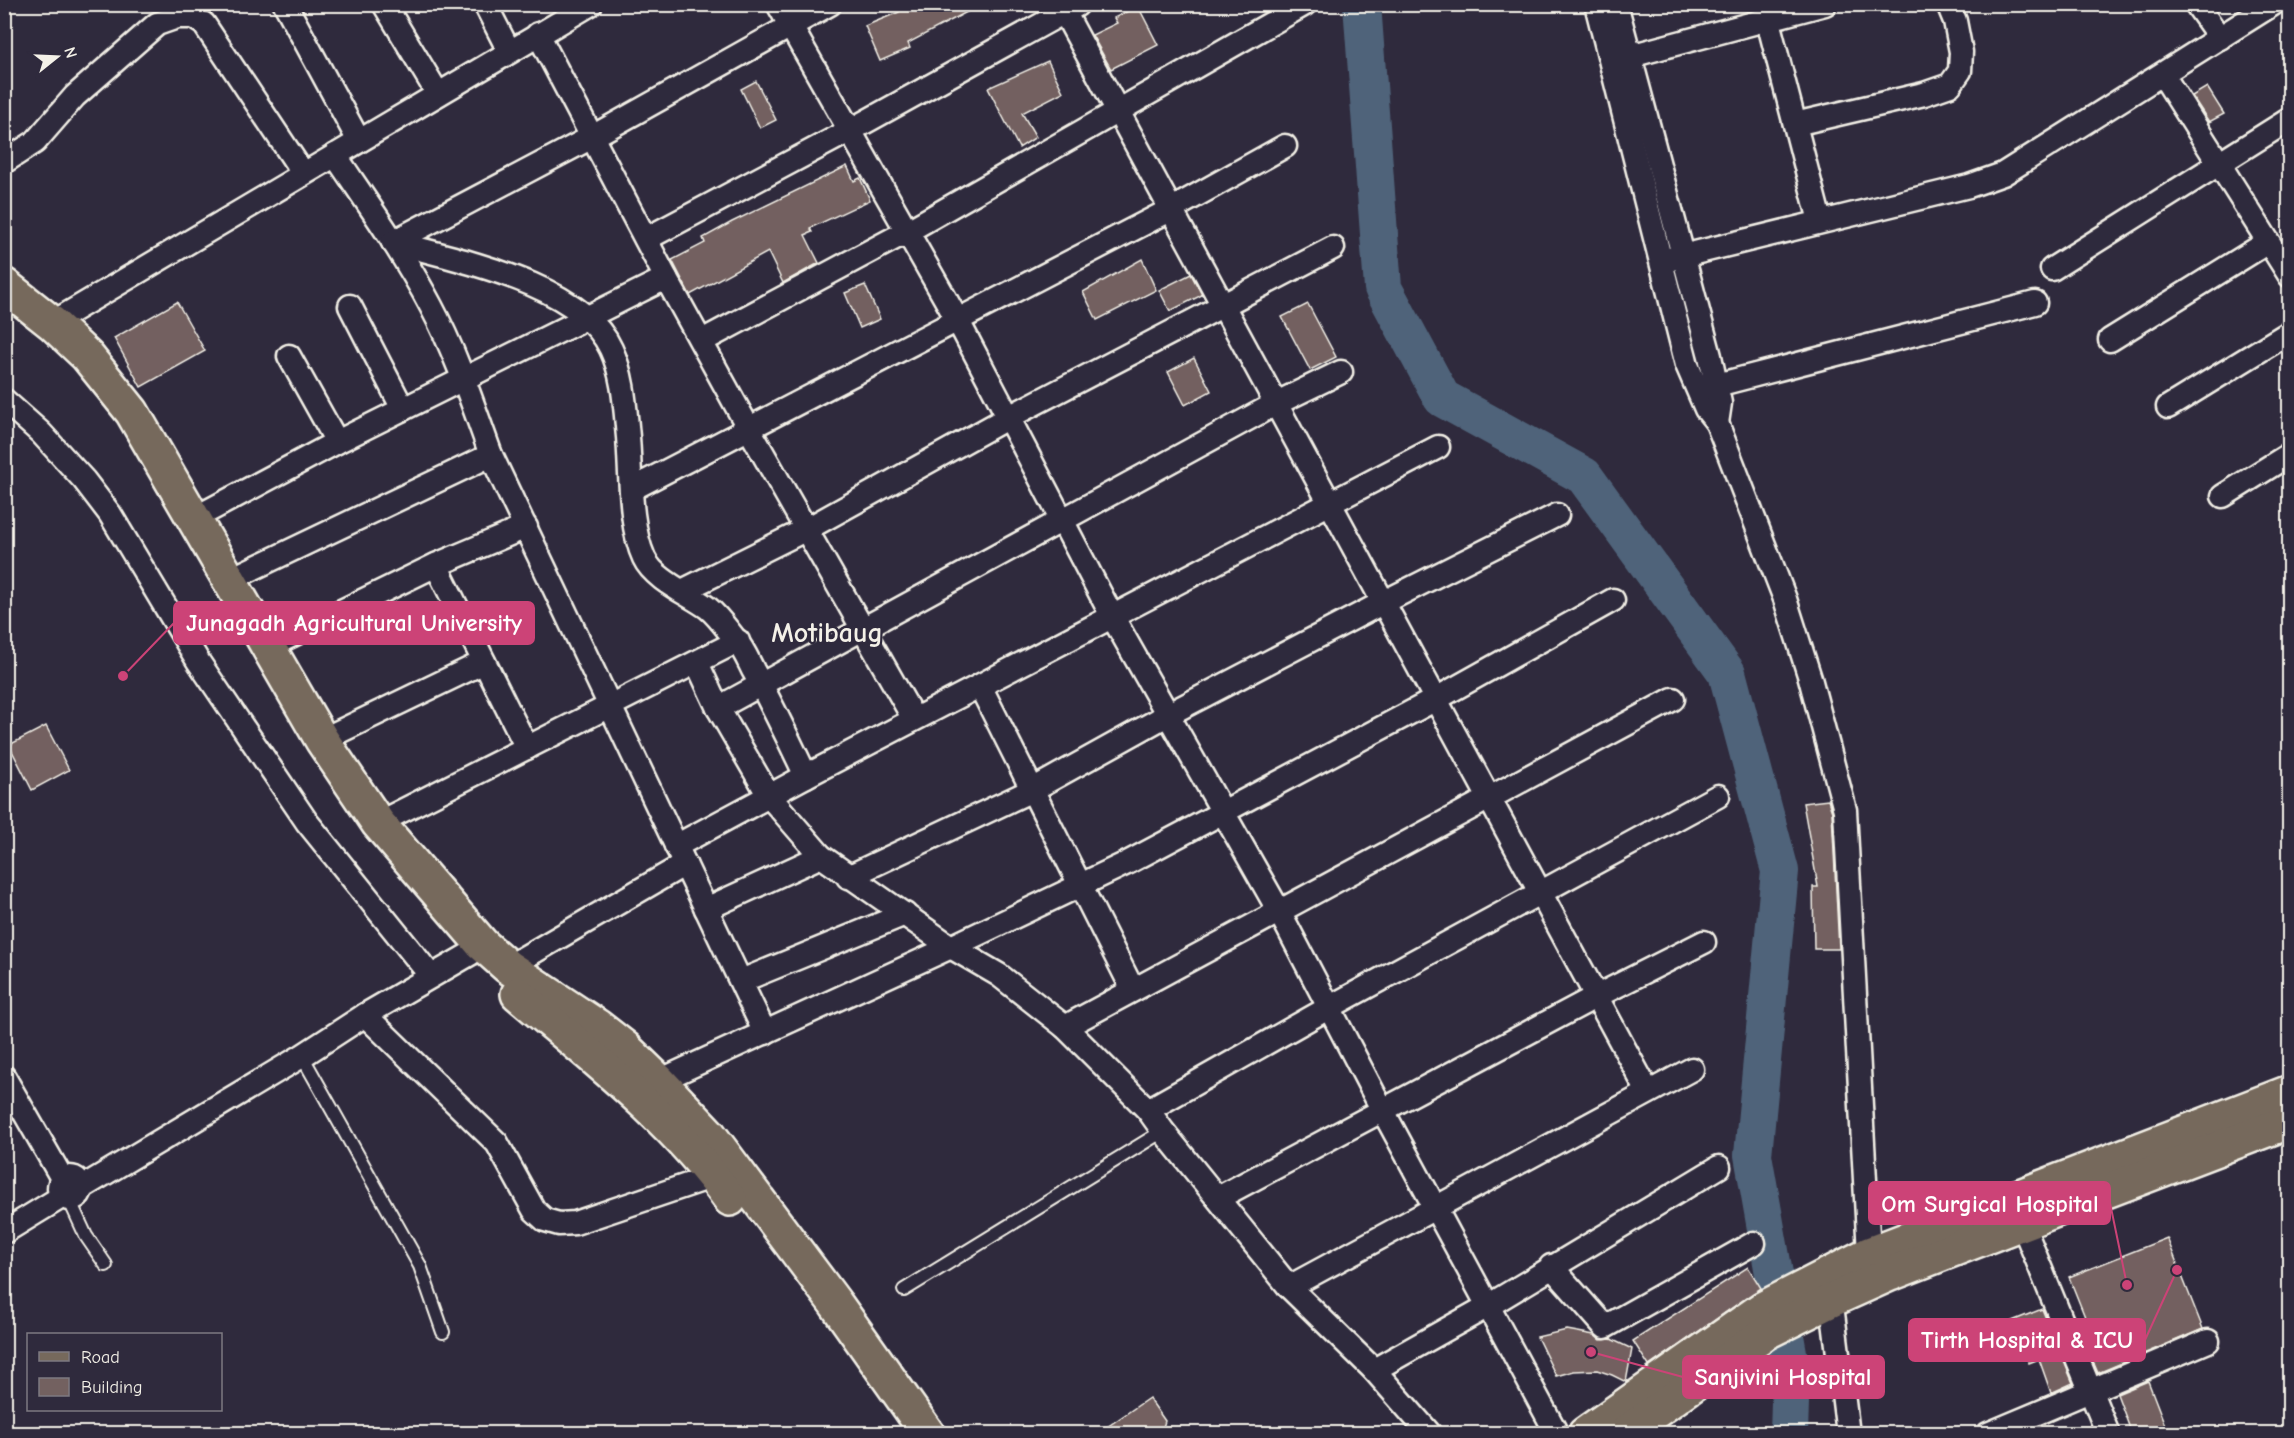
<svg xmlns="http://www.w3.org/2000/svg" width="2294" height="1438" viewBox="0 0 2294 1438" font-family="'Comic Neue',sans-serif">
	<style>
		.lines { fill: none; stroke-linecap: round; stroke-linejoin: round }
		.river { stroke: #4f647a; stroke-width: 38 }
		.building { fill: #736160; stroke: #f4f1e8; stroke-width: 1.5 }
		.lane-casing { stroke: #f4f1e8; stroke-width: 16 }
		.street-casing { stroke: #f4f1e8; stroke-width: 27 }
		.primary-casing { stroke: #f4f1e8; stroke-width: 38 }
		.lane { stroke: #2f2a3d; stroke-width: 12 }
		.street { stroke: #2f2a3d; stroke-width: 22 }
		.primary { stroke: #76695c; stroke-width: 33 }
		.labels { text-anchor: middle; stroke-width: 4.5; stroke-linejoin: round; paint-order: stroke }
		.district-label { font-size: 28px; font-weight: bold; fill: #f4f1e8; stroke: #2f2a3d }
		.leader { fill: none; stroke: #cc4377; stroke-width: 2 }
		.callout-dot { fill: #cc4377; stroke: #2f2a3d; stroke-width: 2 }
		.callout { fill: #cc4377; stroke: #cc4377; stroke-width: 2 }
		.callout-label { font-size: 24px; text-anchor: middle; font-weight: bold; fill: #fff }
	</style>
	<rect width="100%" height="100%" fill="#2f2a3d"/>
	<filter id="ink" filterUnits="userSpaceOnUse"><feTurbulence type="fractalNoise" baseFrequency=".0167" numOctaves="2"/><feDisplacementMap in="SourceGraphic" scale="12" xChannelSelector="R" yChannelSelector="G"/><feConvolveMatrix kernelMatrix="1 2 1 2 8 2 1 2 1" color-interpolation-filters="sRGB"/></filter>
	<g filter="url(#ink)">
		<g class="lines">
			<path class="river" d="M1362,4l21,284 59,110 142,78 143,197 53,198 -27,284 38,215 -2,64"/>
		</g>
		<g class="building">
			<path d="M896,4h86l-74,39 2,5 -30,13 -15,-35 34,-14z"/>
			<path d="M1138,6l20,39 -47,24 -19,-34 25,-12 -3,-5z"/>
			<path d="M1048,61l15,31 -41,21 14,24 -17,11 -31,-60z"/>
			<path d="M756,81l20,39 -16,8 -19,-39z"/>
			<path d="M2207,87l17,27 -15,8 -17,-26z"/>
			<path d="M847,166l7,15 6,-3 10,22 -60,28 2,4 -7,3 14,28 -36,20 -15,-31 -78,43 -18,-35 33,-17 -2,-5 29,-16z"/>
			<path d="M1142,259l14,31 -59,30 -14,-28z"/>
			<path d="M1191,274l11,21 -32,16 -11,-21z"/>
			<path d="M865,285l15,34 -20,9 -15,-35z"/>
			<path d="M177,302l28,49 -64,36 -27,-49z"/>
			<path d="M1308,304l28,53 -26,13 -28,-53z"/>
			<path d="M1194,358l17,33 -26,14 -17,-33z"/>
			<path d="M46,726l23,44 -37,20 -23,-45z"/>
			<path d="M1828,800l4,12 7,137h-25l-1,-62h5l-15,-84z"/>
			<path d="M2167,1238l36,91 -105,44 -10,-23 9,-3 -28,-70z"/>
			<path d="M1748,1267l13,21 -112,78 -16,-25z"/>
			<path d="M2042,1309l31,74 -22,10 -12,-34 -10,4 -17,-42z"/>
			<path d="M1567,1330l27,5 6,5 11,-1 21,10 -6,33 -14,-7 -15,-5 -23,1 -18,5 -19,-39z"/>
			<path d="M2148,1381l17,44 -22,9h-11l-15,-40z"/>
			<path d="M1149,1398l16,23 -4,13h-64z"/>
		</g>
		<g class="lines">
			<g class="lane-casing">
				<g id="lane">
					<path d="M302,1056l118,210 23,66"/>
					<path d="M69,1199l17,37 20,29"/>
					<path d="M904,1290l259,-159"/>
				</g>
			</g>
			<g class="street-casing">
				<g id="street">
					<path d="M285,4l74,137"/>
					<path d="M384,4l54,90"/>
					<path d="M485,4l24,47"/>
					<path d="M778,4l180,317 154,295 167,295 103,198 175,325"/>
					<path d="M1060,4l588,1088"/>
					<path d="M1596,4l91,361 19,44 11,14 68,176 25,79 35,132 24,444"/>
					<path d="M1616,4l94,352 10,47 -3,20"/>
					<path d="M2196,4l24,34"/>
					<path d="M1768,21l52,200"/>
					<path d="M538,34l128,244 83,151 165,290"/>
					<path d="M1615,60l210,-56"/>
					<path d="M2163,75l127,201"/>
					<path d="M1795,124l129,-30 26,-9 10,-14 1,-19 -6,-31 -7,-17"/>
					<path d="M335,155c33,49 68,98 96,151 25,47 42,99 60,149l274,578"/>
					<path d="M4,162l31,-20 40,-46 82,-72 20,-7h16l11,7 99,149"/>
					<path d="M646,239l203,-108 228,-126"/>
					<path d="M393,242c64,18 188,41 218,107 13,28 14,58 17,88 3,37 1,88 16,121 10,22 45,36 64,50 10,8 19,21 27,31 8,9 13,21 18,31 19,34 36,70 53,106"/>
					<path d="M393,242l199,-105 238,-133"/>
					<path d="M1662,261l307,-75 34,-12 270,-170"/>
					<path d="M2052,269l238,-150"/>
					<path d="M350,306l53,103"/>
					<path d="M52,323l539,-319"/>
					<path d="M2110,340l158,-98"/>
					<path d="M702,341l206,-110 397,-227"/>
					<path d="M289,356l48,86"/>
					<path d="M1705,388l330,-85"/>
					<path d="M4,400l37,33 43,47 26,34 88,147 109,161 124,154"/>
					<path d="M2168,407l122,-75"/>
					<path d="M632,489l540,-280 113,-63"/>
					<path d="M2223,496l67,-42"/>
					<path d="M195,518l142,-76 329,-164"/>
					<path d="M436,565l91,183"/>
					<path d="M231,579l260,-124"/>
					<path d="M682,591l125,-62 200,-111 326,-170"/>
					<path d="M268,647l168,-82 90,-38"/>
					<path d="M697,663l21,45 51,88 52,60 130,91 48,28 66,52 83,83 15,21 126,156 85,83 56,64"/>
					<path d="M980,686l153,304"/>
					<path d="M718,708l559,-305 64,-31"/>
					<path d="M322,740l162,-78"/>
					<path d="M378,823l360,-182"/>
					<path d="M676,846l130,-70 632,-329"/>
					<path d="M848,877l184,-87 137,-76 215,-112 173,-87"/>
					<path d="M706,909l115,-53"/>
					<path d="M508,967l177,-103"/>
					<path d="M741,981l164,-67"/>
					<path d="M365,1015l132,128 37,67 11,10 14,4 16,-1 139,-47"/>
					<path d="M1065,1027l608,-328"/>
					<path d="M4,1077l59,103"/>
					<path d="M659,1081l292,-134 178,-85 307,-163 177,-99"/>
					<path d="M1148,1110l182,-103 388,-211"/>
					<circle cx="70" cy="1188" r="11"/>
					<path d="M81,1188l221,-132 63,-41 105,-61"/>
					<path d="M1218,1198l379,-202 107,-54"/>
					<path d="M2022,1223l86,211"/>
					<path d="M4,1232l59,-36"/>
					<path d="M1551,1266l54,61 149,-84"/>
					<path d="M1289,1287l403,-218"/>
					<path d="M1830,1289l18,145"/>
					<path d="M1374,1370l114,-64 231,-139"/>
					<path d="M1988,1434l220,-93"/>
				</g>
			</g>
			<g class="primary-casing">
				<g id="primary">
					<path d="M4,285l48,38 35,33 45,56 190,328 56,83 104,121 26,23 89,59 27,21 35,34 50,53 127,170 92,130"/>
					<path d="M518,994c74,63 155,125 212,205"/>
					<path d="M1585,1434l177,-125 107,-55 421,-162"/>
					<path d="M1624,1434l141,-101 67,-33 58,-26 132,-51 268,-102"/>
				</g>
			</g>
			<use href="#lane" class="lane"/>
			<use href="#street" class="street"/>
			<use href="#primary" class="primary"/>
		</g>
	</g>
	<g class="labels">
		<g class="district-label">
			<text x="827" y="642">Motibaug</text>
		</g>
	</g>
	<path class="leader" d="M123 676L174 623M2127 1285L2110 1203M2177 1270L2145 1340M1591 1352L1683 1377"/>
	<g class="callout-dot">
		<circle cx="123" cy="676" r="6"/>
		<circle cx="2127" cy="1285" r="6"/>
		<circle cx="2177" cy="1270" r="6"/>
		<circle cx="1591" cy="1352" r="6"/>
	</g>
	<g class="callout">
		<rect x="174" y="602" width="360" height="42" rx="6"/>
		<rect x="1869" y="1182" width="241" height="42" rx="6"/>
		<rect x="1909" y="1319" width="236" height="42" rx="6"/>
		<rect x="1683" y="1356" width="201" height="42" rx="6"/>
	</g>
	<g class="callout-label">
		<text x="354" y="631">Junagadh Agricultural University</text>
		<text x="1990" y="1212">Om Surgical Hospital</text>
		<text x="2027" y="1348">Tirth Hospital &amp; ICU</text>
		<text x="1783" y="1385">Sanjivini Hospital</text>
	</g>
	<rect width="2294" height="1438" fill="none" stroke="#2f2a3d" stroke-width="24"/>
	<rect x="12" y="12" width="2270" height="1414" fill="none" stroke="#f4f1e8" stroke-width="2" filter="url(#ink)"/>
	<rect x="27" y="1333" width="195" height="78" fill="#2f2a3d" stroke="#7e7a81" stroke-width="1.5"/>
	<rect x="39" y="1352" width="30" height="9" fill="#76695c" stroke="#7e7a81" stroke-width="1.5"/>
	<text x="81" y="1363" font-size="18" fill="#f4f1e8">Road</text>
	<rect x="39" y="1378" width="30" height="18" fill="#736160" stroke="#7e7a81" stroke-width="1.5"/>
	<text x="81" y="1393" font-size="18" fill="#f4f1e8">Building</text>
	<g transform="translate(57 57) rotate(72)" stroke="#2f2a3d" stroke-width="4.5" paint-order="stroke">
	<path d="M0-4.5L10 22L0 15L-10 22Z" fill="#f4f1e8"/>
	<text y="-9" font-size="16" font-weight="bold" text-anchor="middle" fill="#f4f1e8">N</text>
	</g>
</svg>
